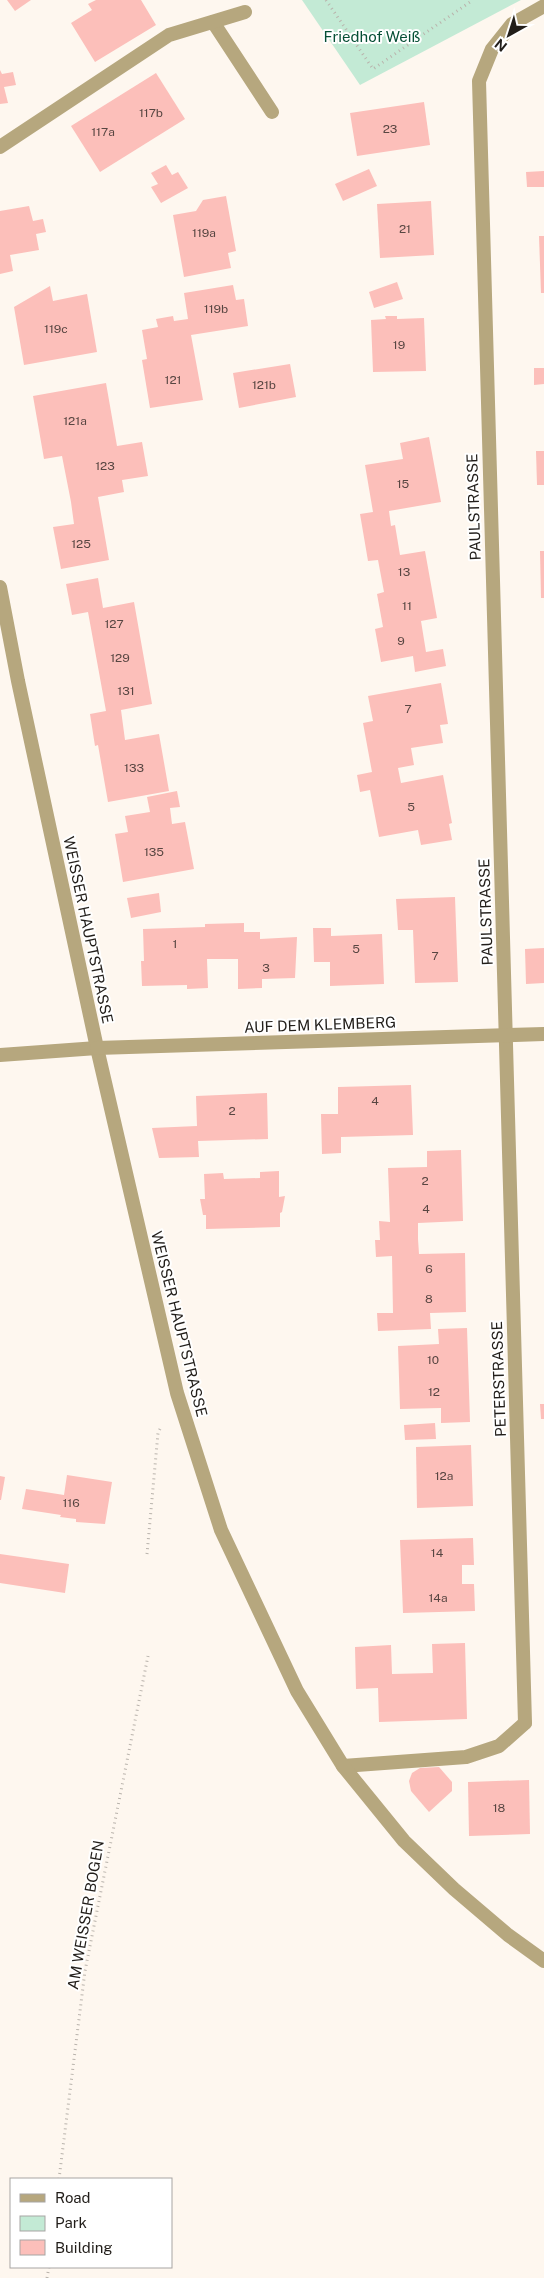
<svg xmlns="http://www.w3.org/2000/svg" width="544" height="2278" viewBox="0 0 544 2278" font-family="'Public Sans',sans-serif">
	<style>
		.green { fill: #c3ead5 }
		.building { fill: #fcbfba }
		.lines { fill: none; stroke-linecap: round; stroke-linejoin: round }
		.path { stroke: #b9b3ac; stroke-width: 3; stroke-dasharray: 1 4; stroke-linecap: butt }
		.service { stroke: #b6a77e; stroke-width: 14 }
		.minor { stroke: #b6a77e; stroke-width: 14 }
		.tertiary { stroke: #b6a77e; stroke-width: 14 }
		.labels { text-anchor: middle; stroke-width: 4; stroke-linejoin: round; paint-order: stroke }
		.number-label { font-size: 12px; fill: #584642 }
		.park-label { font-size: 15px; fill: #064f35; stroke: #fff }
		.street-label { font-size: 15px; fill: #221e1a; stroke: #fff }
	</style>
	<rect width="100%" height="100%" fill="#fef7ef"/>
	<path class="green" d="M302,0h219l-161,85z"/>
	<g class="building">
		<path d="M7,0h24l-16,11z"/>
		<path d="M96,0h45l15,25 -61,37 -24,-39 21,-13 -4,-6z"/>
		<path d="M0,70l2,4 11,-2 3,13 -12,2 4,16 -8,1z"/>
		<path d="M156,73l29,46 -85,53 -29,-46z"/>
		<path d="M424,102l6,43 -73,11 -7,-43z"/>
		<path d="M166,165l6,10 6,-3 10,16 -27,15 -10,-16 7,-3 -7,-11z"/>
		<path d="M369,169l8,17 -34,15 -8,-17z"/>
		<path d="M544,171v16h-17l-1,-15z"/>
		<path d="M226,196l10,55 -8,2 3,15 -47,9 -11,-62 23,-4 7,-11z"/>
		<path d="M431,201l3,54 -54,3 -3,-54z"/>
		<path d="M29,206l4,15 10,-2 3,13 -10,2 3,16 -29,5 3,16 -13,3v-63z"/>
		<path d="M539,236h5v57h-3z"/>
		<path d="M397,282l6,17 -29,9 -5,-16z"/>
		<path d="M233,285l3,15 8,-1 4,27 -57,9 12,65 -53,8 -8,-48 5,-1 -5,-29 16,-3 -2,-8 17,-3 1,5 14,-2 -4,-26z"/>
		<path d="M50,286l3,15 34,-7 10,58 -73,13 -10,-58z"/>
		<path d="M385,316h12v3l27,-1 2,53 -53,1 -2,-52 15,-1z"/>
		<path d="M290,364l6,33 -57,11 -6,-35z"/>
		<path d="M534,368h10v16l-10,1z"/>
		<path d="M106,383l11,63 25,-4 6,34 -26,4 2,12 -26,5 11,63 -48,9 -8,-42 21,-3 -3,-22 -9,-46 -18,3 -11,-63z"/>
		<path d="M429,437l12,65 -52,9 2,15 4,-1 5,30 25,-4 12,67 -16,3 5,31 17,-3 3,17 -31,6 -2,-16 -32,6 -6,-33 8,-2 -6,-33 7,-2 -6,-32 -10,1 -8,-47 13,-2 -8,-47 38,-6 -3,-16z"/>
		<path d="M536,451h8v34h-7z"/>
		<path d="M540,551h4v47h-3z"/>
		<path d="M98,578l5,30 31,-6 18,102 -31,6 4,30 34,-6 10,57 -61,11 -10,-57 -3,1 -5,-32 16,-3 -18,-99 -16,3 -6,-31z"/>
		<path d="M441,683l7,41 -8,1 3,18 -32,5 3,17 -16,3 3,15 42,-8 9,48 -3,1 3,16 -31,5 -3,-15 -39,7 -9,-47 -10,2 -3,-17 15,-3 -9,-49 10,-2 -5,-25z"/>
		<path d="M177,791l3,16 -10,1 2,16 13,-2 9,47 -71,13 -8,-48 13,-2 -3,-16 25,-4 -3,-15z"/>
		<path d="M159,893l2,19 -30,6 -4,-20z"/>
		<path d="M455,897l3,85 -43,1 -2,-53h-15l-2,-31z"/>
		<path d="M244,923v9h16v7l37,-2 -2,41 -33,1v9l-24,1v-30h-31l1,29 -21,1v-4l-45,1 -1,-25h3l-1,-32 62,-2v-3z"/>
		<path d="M313,928h18v8l51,-2 2,50 -54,2v-24h-16z"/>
		<path d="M544,948v35l-18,1 -1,-35z"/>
		<path d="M411,1085l2,50 -72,2v16l-19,1 -1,-40h17v-27z"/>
		<path d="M267,1093l1,46 -70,2 1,16 -40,1 -7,-30 45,-2 -1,-30z"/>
		<path d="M461,1150l2,71 -45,2v16l1,15 46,-1 1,59 -36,1 1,16 -53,2 -1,-18h16l-1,-57 -16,1 -1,-17h5l-1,-19 11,1 -2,-54 39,-1v-16z"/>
		<path d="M279,1171v26l6,-1 -3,16 -2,1v14l-74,2v-14h-3l-3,-16h5l-1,-25 19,-1 1,6 36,-1v-6z"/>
		<path d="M467,1328l3,94 -29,1v-15l-41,1 -2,-63 41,-2 -1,-15z"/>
		<path d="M540,1404h4v15h-3z"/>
		<path d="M435,1423l1,16 -31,1 -1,-15z"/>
		<path d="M471,1445l2,61 -56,2 -1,-61z"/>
		<path d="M67,1475l45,7 -7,42 -29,-2v-3l-16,-2 1,-2 -39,-6 4,-20 38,6z"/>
		<path d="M0,1476l5,1 -4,23h-1z"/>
		<path d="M473,1538l1,27h-12v19h12l1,27 -72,2 -3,-73z"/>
		<path d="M0,1554l69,10 -4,29 -65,-10z"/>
		<path d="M465,1643l2,76 -88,3 -1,-34 -22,1 -1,-42 36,-2 1,29 41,-1 -1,-29z"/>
		<path d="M439,1767l13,15v9l-23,21 -18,-21 -2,-10 3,-8 8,-5z"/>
		<path d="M529,1780l1,54 -61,2 -1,-54z"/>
	</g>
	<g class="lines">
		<g class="path">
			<path d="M326,0l47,69 100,-69"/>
			<path d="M147,1554l11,-121 3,-6"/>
			<path d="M59,2179l26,-208 63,-315"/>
			<path d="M47,2278l2,-11"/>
		</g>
		<g class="service">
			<path d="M213,22l59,90"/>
			<path d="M343,1766l123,-9 33,-11 26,-23"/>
		</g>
		<g class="minor">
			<path d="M0,147l169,-112 76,-23"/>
			<path d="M0,1055l97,-7"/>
			<path d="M525,1723l-46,-1642 13,-32 20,-25 32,-18"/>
		</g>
		<g class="tertiary">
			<path d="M0,587l18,94 79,367 80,345 44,137 76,161 46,75 61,75 50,48 54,46 36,26"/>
			<path d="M97,1048l447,-14"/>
		</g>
	</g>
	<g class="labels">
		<g class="number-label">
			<text x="151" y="117">117b</text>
			<text x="390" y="133">23</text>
			<text x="103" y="136">117a</text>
			<text x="405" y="233">21</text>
			<text x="204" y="237">119a</text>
			<text x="216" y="313">119b</text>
			<text x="56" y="333">119c</text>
			<text x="399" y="349">19</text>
			<text x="173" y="384">121</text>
			<text x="264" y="389">121b</text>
			<text x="75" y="425">121a</text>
			<text x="105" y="470">123</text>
			<text x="403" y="488">15</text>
			<text x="81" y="548">125</text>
			<text x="404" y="576">13</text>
			<text x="407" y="610">11</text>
			<text x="114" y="628">127</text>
			<text x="401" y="645">9</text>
			<text x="120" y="662">129</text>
			<text x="126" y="695">131</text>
			<text x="408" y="713">7</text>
			<text x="134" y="772">133</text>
			<text x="411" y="811">5</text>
			<text x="154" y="856">135</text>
			<text x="175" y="948">1</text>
			<text x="356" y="953">5</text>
			<text x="435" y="960">7</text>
			<text x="266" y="972">3</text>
			<text x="375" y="1105">4</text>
			<text x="232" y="1115">2</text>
			<text x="425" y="1185">2</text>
			<text x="426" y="1213">4</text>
			<text x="429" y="1273">6</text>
			<text x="429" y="1303">8</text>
			<text x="433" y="1364">10</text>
			<text x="434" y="1396">12</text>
			<text x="444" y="1480">12a</text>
			<text x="71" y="1507">116</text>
			<text x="437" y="1557">14</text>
			<text x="438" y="1602">14a</text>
			<text x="499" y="1812">18</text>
		</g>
		<g class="park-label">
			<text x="372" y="42">Friedhof Weiß</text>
		</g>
		<g class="street-label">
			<text transform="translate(474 507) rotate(-92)" y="5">PAULSTRASSE</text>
			<text transform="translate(486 912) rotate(-92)" y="5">PAULSTRASSE</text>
			<text transform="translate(88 930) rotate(78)" y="5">WEISSER HAUPTSTRASSE</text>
			<text transform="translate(320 1025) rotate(-2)" y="5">AUF DEM KLEMBERG</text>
			<text transform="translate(179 1324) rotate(76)" y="5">WEISSER HAUPTSTRASSE</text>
			<text transform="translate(499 1379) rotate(-92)" y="5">PETERSTRASSE</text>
			<text transform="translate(86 1915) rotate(-80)" y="5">AM WEISSER BOGEN</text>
		</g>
	</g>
	<rect x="10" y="2178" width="162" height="90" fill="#ffffff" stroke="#a7a5a3"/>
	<rect x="20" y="2194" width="25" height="8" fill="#b6a77e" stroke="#a7a5a3"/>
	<text x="55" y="2203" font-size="15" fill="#221e1a">Road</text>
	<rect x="20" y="2216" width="25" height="15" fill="#c3ead5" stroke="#a7a5a3"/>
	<text x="55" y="2228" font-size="15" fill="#221e1a">Park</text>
	<rect x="20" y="2240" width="25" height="15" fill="#fcbfba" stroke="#a7a5a3"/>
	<text x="55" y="2253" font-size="15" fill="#221e1a">Building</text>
	<g transform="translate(509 35) rotate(219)" stroke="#ffffff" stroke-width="4" paint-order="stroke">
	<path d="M0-4L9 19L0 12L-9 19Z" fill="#221e1a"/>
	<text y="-8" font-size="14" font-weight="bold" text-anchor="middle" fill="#221e1a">N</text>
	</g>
</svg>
